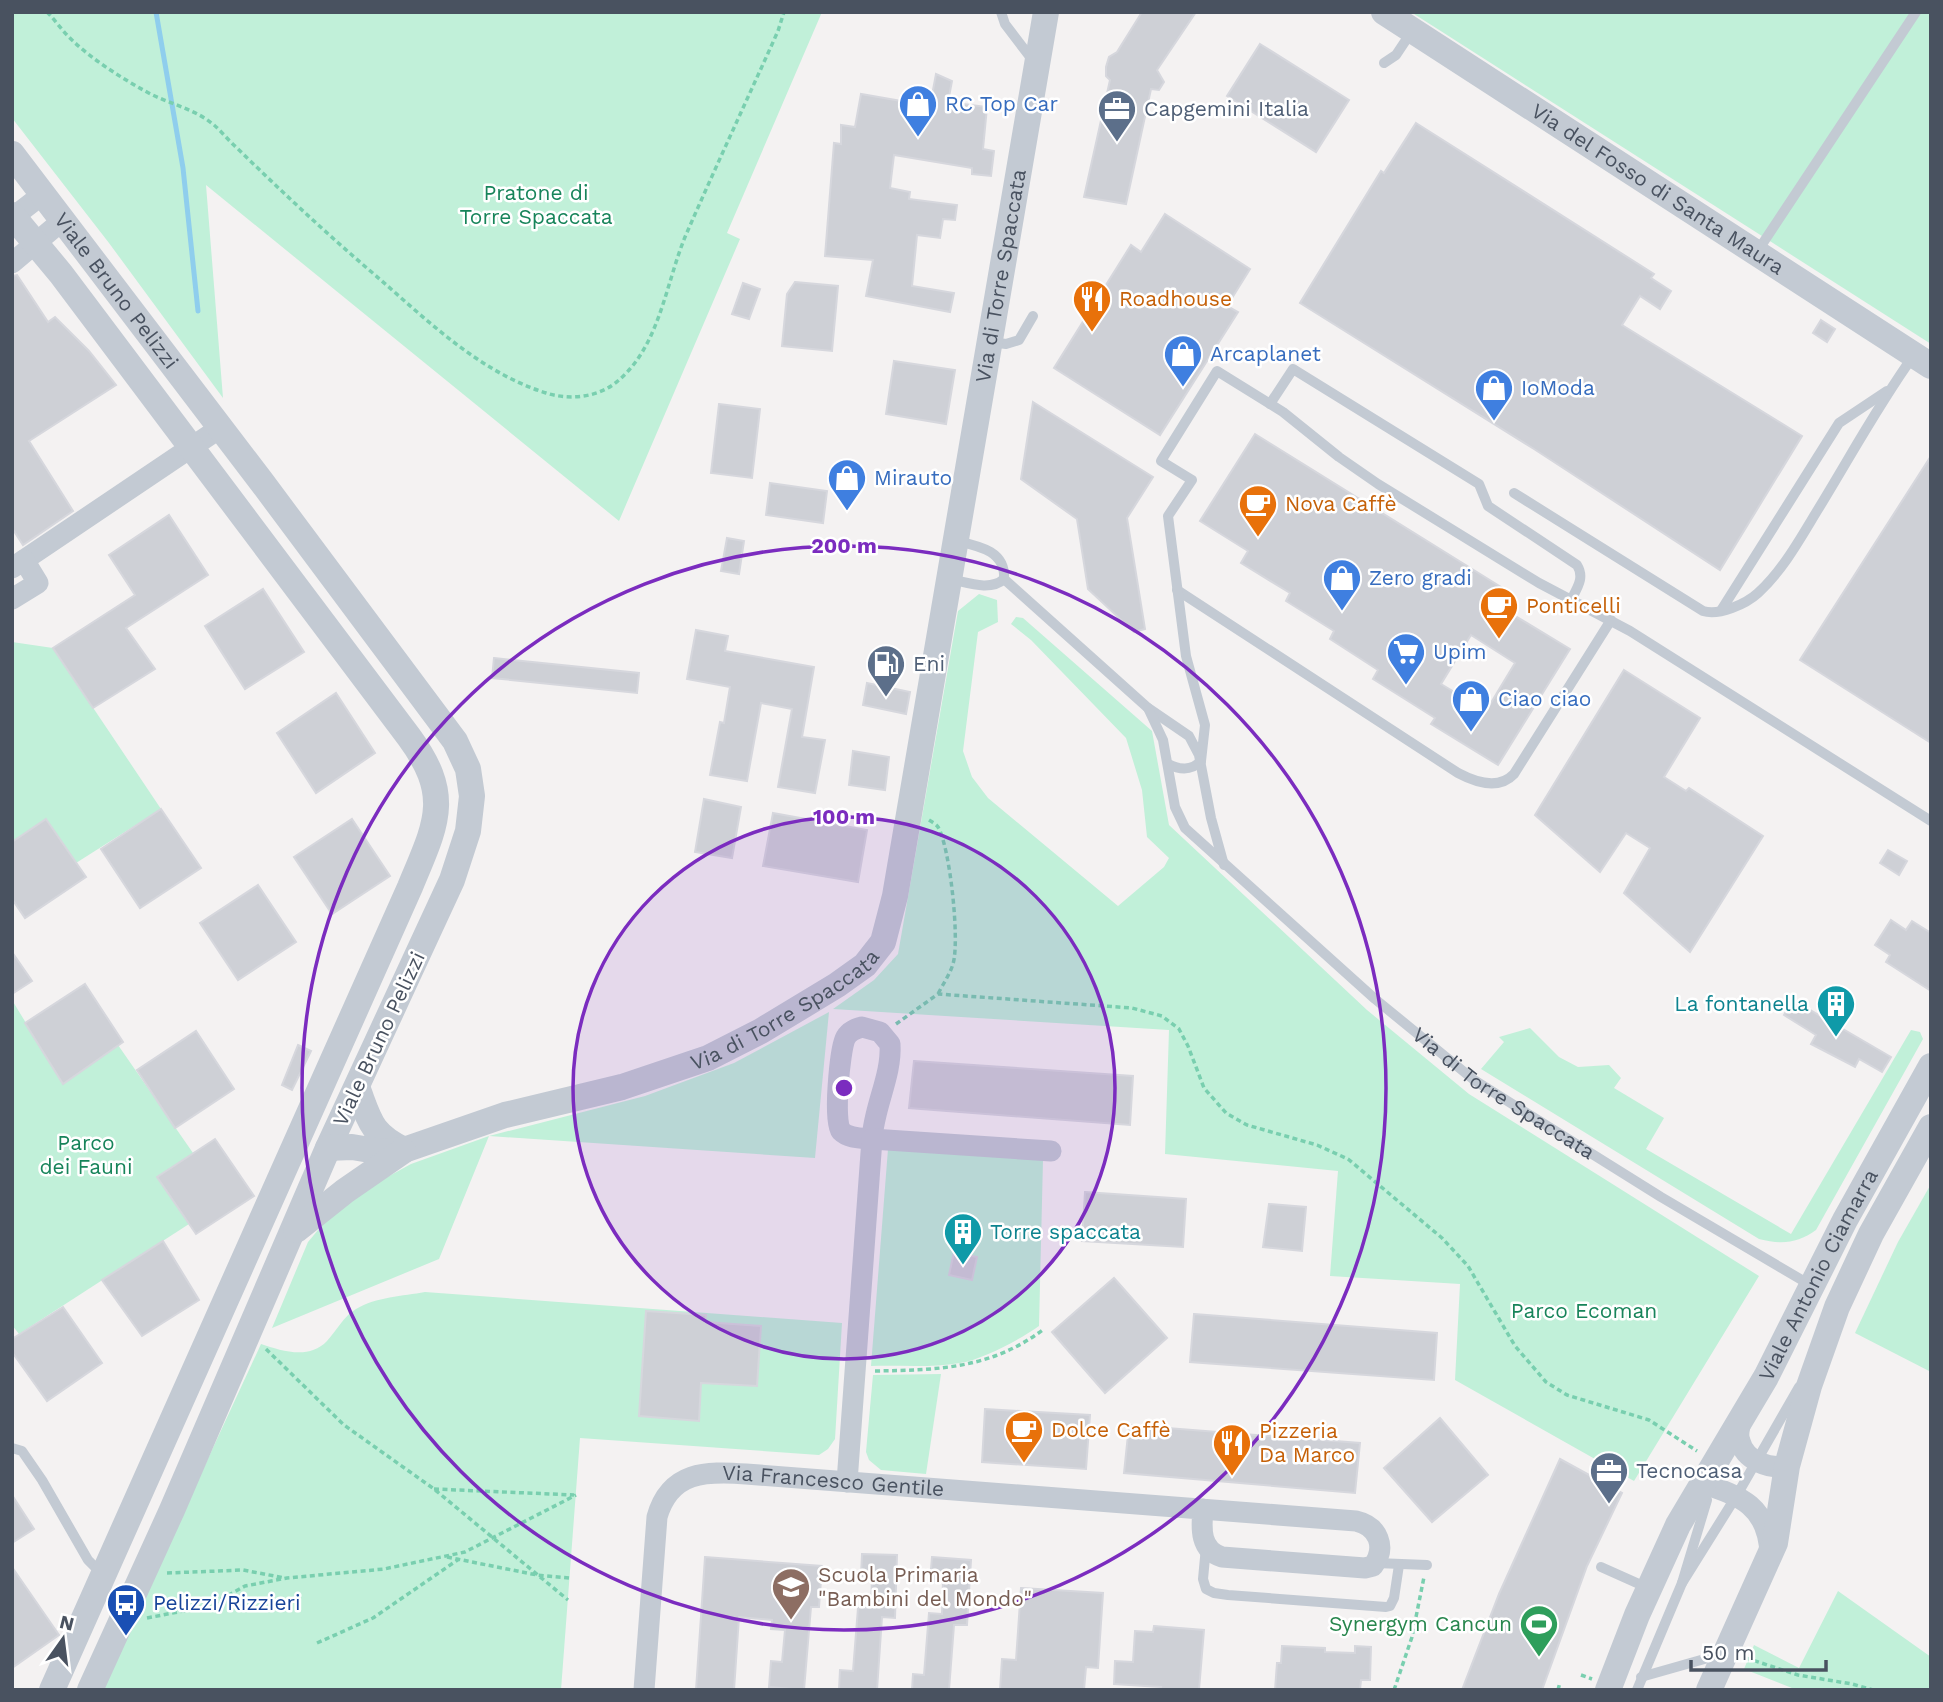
<svg xmlns="http://www.w3.org/2000/svg" width="1943" height="1702" viewBox="0 0 1943 1702" font-family="'Work Sans',sans-serif">
	<style>
		.green { fill: #c1f0d9; fill-rule: evenodd }
		.lines { fill: none; stroke-linecap: round; stroke-linejoin: round }
		.stream { stroke: #8fceed; stroke-width: 5 }
		.building { fill: #ced0d6; stroke: #d6d7dd; stroke-width: 2; fill-rule: evenodd }
		.path { stroke: #79cfaf; stroke-width: 3.5; stroke-dasharray: 5 3.5; stroke-linecap: butt }
		.service { stroke: #c3cad3; stroke-width: 10 }
		.minor { stroke: #c3cad3; stroke-width: 21 }
		.tertiary { stroke: #c3cad3; stroke-width: 26 }
		.ring { fill: none; stroke: #7b2cbf; stroke-width: 3.5 }
		.labels { text-anchor: middle; stroke-width: 5; stroke-linejoin: round; paint-order: stroke }
		.shop-label { font-size: 21px; fill: #366cbe; stroke: #fff; text-anchor: start }
		.service-label { font-size: 21px; fill: #4e5e75; stroke: #fff; text-anchor: start }
		.street-label { font-size: 21px; fill: #495260; stroke: #fff }
		.park-label { font-size: 21px; fill: #17845a; stroke: #fff }
		.food-label { font-size: 21px; fill: #c56008; stroke: #fff; text-anchor: start }
		.culture-label { font-size: 21px; fill: #0d838f; stroke: #fff; text-anchor: end }
		.education-label { font-size: 21px; fill: #785e54; stroke: #fff; text-anchor: start }
		.transit-label { font-size: 21px; fill: #164399; stroke: #fff; text-anchor: start }
		.leisure-label { font-size: 21px; fill: #27864d; stroke: #fff; text-anchor: end }
		.centre { fill: #7b2cbf; stroke: #fff; stroke-width: 3.5 }
		.ring-label { font-size: 21px; text-anchor: middle; font-weight: bold; fill: #7b2cbf; stroke: #fff; stroke-width: 5; stroke-linejoin: round; paint-order: stroke }
	</style>
	<rect width="100%" height="100%" fill="#f4f2f2"/>
	<g class="green">
		<path d="M12,12h810l-95,221 13,6 -121,282 -413,-336 17,213 -114,-155 -97,-125z"/>
		<path d="M1411,12h520v332z"/>
		<path d="M979,594l18,6 1,22 -20,10 -15,119 9,26 16,21 130,108 46,-39 5,-9 -22,-21 -5,-47 -16,-52 -95,-98 -20,-16 5,-7 7,1 129,113 17,94 198,185 102,84 290,182 -125,205 -179,-101 5,-96 -130,-8 8,-105 -173,-17 4,-124 -336,-21 41,-29 24,-26 60,-343z"/>
		<path d="M12,642l41,6 108,161 -85,54 -30,-44 -34,23z"/>
		<path d="M12,1000l51,84 55,-39 75,108 -4,71 -170,110 -7,-9z"/>
		<path d="M829,1012l-14,146 -326,-22 -50,123 -167,69 36,-86 21,-25 51,-36 31,-17 78,-28 156,-40 89,-33z"/>
		<path d="M1530,1028l29,29 19,10 31,-2 12,13 -7,10 50,30 -18,31 145,85 120,-204 9,2 3,7 -107,191c-18,13 -34,15 -57,9l-278,-170 23,-27 -5,-5z"/>
		<path d="M888,1149l155,11 -4,166c-20,14 -55,33 -79,37 -29,5 -60,2 -89,3zM954,1253l23,5 -5,22 -23,-5z"/>
		<path d="M1931,1184v188l-76,-39 43,-91z"/>
		<path d="M425,1292l417,31 -7,116 -7,10 -9,6 -239,-17 -19,252h-460l160,-346c21,7 48,16 66,-3 10,-11 16,-24 29,-32 20,-12 47,-13 69,-17z"/>
		<path d="M941,1374l-15,100 -45,-4 -12,-10 -3,-8 7,-77z"/>
		<path d="M1838,1591l93,66v33h-134l-53,-21 10,-24 45,23z"/>
	</g>
	<g class="lines">
		<path class="stream" d="M156,12l27,156 15,143"/>
	</g>
	<g class="building">
		<path d="M1142,12h54l-39,58 7,12 -5,8 -8,-1 -25,115 -42,-7 26,-117 -4,-4v-9l3,-10 8,-5z"/>
		<path d="M1260,44l89,56 -33,52 -89,-56z"/>
		<path d="M936,74l16,7 -4,21 39,5 -4,42 11,2 -3,25 -19,-2v-6l-78,-13 -4,33 20,4 -1,7 48,6 -2,15 -12,-1 -3,19 -23,-3 -5,51 42,7 -4,19 -84,-16 7,-36 -48,-4 9,-113 7,1v-19l14,2 6,-33 69,12z"/>
		<path d="M1416,123l238,151 -3,4 20,13 -11,18 -20,-13 -18,29 180,111 -82,134 -186,-121 -234,-146 81,-132 3,2z"/>
		<path d="M1165,214l85,55 -23,37 11,6 -78,123 -106,-67 77,-123 10,7z"/>
		<path d="M17,275l31,47 7,-5 34,34 27,34 -87,56 44,70 -50,34 -11,-17v-252z"/>
		<path d="M795,282l43,4 -6,65 -50,-5 5,-52z"/>
		<path d="M743,283l17,6 -11,30 -17,-5z"/>
		<path d="M1821,320l14,9 -8,13 -14,-9z"/>
		<path d="M894,361l61,9 -9,54 -60,-10z"/>
		<path d="M1033,402l120,75 -26,41 18,111 -11,3 -46,-43 -11,-70 -56,-40z"/>
		<path d="M719,404l41,5 -8,69 -41,-5z"/>
		<path d="M1255,434l246,153 -9,15 78,47 -72,116 -67,-41 4,-6 -62,-39 5,-9 -48,-31 4,-8 -48,-30 4,-8 -49,-30 7,-12 -48,-30zM1471,635l44,28 -29,48 -45,-27z"/>
		<path d="M1931,456v287l-131,-83z"/>
		<path d="M770,483l57,8 -4,32 -57,-8z"/>
		<path d="M169,515l39,60 -82,53 29,41 -62,39 -40,-60 82,-53 -26,-40z"/>
		<path d="M727,538l17,3 -5,33 -18,-3z"/>
		<path d="M263,589l41,63 -59,37 -40,-63z"/>
		<path d="M696,630l32,6 -3,15 89,16 -12,70 23,3 -10,53 -37,-6 14,-78 -31,-6 -14,78 -37,-6 10,-53 4,1 6,-36 -43,-8z"/>
		<path d="M494,658l145,15 -2,20 -145,-15z"/>
		<path d="M1624,670l76,48 -36,59 22,14 3,-3 74,48 -73,116 -66,-59 26,-45 -24,-15 -26,39 -65,-57z"/>
		<path d="M867,683l43,9 -4,22 -43,-9z"/>
		<path d="M336,693l39,60 -59,40 -39,-60z"/>
		<path d="M853,751l36,6 -4,33 -36,-5z"/>
		<path d="M704,799l37,8 -9,51 -37,-6z"/>
		<path d="M161,809l40,59 -61,40 -39,-59z"/>
		<path d="M773,813l94,17 -9,52 -95,-16z"/>
		<path d="M46,819l40,58 -61,41 -13,-19v-57z"/>
		<path d="M352,819l38,57 -58,38 -38,-57z"/>
		<path d="M1888,850l19,11 -8,14 -19,-12z"/>
		<path d="M258,885l38,57 -58,38 -38,-57z"/>
		<path d="M1891,920l15,10 6,-9 19,12v58l-45,-29 4,-7 -15,-10z"/>
		<path d="M12,952l20,29 -20,13z"/>
		<path d="M85,984l38,58 -60,42 -38,-61z"/>
		<path d="M1793,1000l98,57 -9,15 -23,-13 -4,8 -44,-23 5,-9 -32,-20z"/>
		<path d="M196,1031l38,58 -59,39 -38,-58z"/>
		<path d="M298,1045l13,6 -19,39 -10,-5z"/>
		<path d="M914,1061l219,15 -3,49 -221,-17z"/>
		<path d="M215,1139l39,57 -58,38 -39,-57z"/>
		<path d="M1085,1192l101,7 -3,48 -101,-6z"/>
		<path d="M1269,1204l37,3 -4,44 -39,-4z"/>
		<path d="M163,1241l36,59 -57,36 -40,-56z"/>
		<path d="M954,1252l23,5 -5,23 -23,-5z"/>
		<path d="M1114,1278l53,60 -62,55 -53,-61z"/>
		<path d="M63,1307l39,56 -55,38 -35,-49v-13z"/>
		<path d="M646,1311l60,4 -1,7 56,4 -4,60 -56,-3 -2,38 -60,-5z"/>
		<path d="M1194,1314l243,19 -3,47 -244,-18z"/>
		<path d="M985,1409l105,6 -4,54 -104,-7z"/>
		<path d="M1440,1418l48,57 -56,47 -48,-54z"/>
		<path d="M1129,1425l231,18 -5,50 -231,-20z"/>
		<path d="M1560,1459l62,34 -35,73 -45,124h-80l37,-96z"/>
		<path d="M12,1495l22,34 -22,14z"/>
		<path d="M862,1554l35,1 -2,63 -13,-1 -5,73h-38l1,-20 13,1 5,-63h13l1,-32h-11z"/>
		<path d="M705,1557l117,9 -3,41h-8l-7,83 -35,-3 2,-26 11,1 3,-32 -14,-1 1,-9 -33,-3 -5,73h-38z"/>
		<path d="M932,1557l39,3 -4,65h-13l-5,65h-37l1,-16 11,1 5,-62 13,1 1,-33h-13z"/>
		<path d="M12,1567l47,68 -47,33z"/>
		<path d="M1021,1588l82,5 -5,75 -12,-1 -2,23h-84l2,-31 14,1z"/>
		<path d="M1154,1626l50,4 -5,60h-39l1,-3 -47,-3 1,-23 18,1 2,-31 18,1z"/>
		<path d="M1282,1646l43,2v4l30,1v-7l16,1 -1,33h-9l-1,10h-85l2,-27h4z"/>
	</g>
	<g class="lines">
		<g class="path">
			<path d="M47,12c9,9 16,20 26,29 20,19 47,36 72,50 23,13 49,17 69,34 8,7 15,16 23,23 45,44 90,86 138,127 52,45 104,97 171,118 22,7 49,5 68,-9 45,-34 51,-98 71,-147 30,-69 62,-137 93,-206l6,-19"/>
			<path d="M929,820c3,2 7,4 9,7 12,20 22,114 15,137 -3,10 -10,20 -15,30"/>
			<path d="M896,1024l42,-30 194,14 30,8 17,13 9,17 16,42 22,25 21,12 70,20 31,14 94,79 26,28 47,80 31,36 21,13 82,25 48,31"/>
			<path d="M266,1349l78,76 90,64 134,111"/>
			<path d="M875,1371c63,-1 116,-2 169,-42"/>
			<path d="M434,1489l140,6"/>
			<path d="M447,1557l90,18 32,3"/>
			<path d="M167,1573l76,-3 42,8"/>
			<path d="M147,1618l62,-12 36,-20 42,-8 97,-9 81,-17 111,-57"/>
			<path d="M317,1643l56,-25 86,-59"/>
			<path d="M1746,1658l52,17 54,9 21,6"/>
			<path d="M1581,1675l11,4"/>
			<path d="M1394,1690l18,-53 12,-60"/>
			<path d="M1558,1690l2,-8"/>
		</g>
		<g class="service">
			<path d="M1001,12l4,12 29,38"/>
			<path d="M1384,63l12,-8 16,-24"/>
			<path d="M1757,252l159,-240"/>
			<path d="M991,342l15,2 13,-4 14,-24"/>
			<path d="M1270,404l23,-35 186,115 9,22 89,59c8,13 0,23 -6,35"/>
			<path d="M1514,493l189,118c16,5 43,-7 55,-18 25,-23 42,-54 59,-82 32,-52 61,-106 97,-156"/>
			<path d="M949,579c17,3 41,13 55,0 2,-28 -25,-33 -47,-38"/>
			<path d="M1004,579l144,129 41,28 10,19 12,63 13,47"/>
			<path d="M1177,590l281,183c17,9 41,17 56,1l97,-154"/>
			<path d="M1722,609l117,-186 48,-32"/>
			<path id="s1" d="M1148,708l15,32 12,67 10,21 190,171 99,81 187,117 151,89"/>
			<path d="M1201,761l4,-36 -19,-69 -18,-140 24,-36 -31,-19 56,-90 66,41 56,45 39,27 161,99 91,48 301,190"/>
			<path d="M1168,764c12,6 23,7 33,-3"/>
			<path d="M12,1448l10,3 20,29 46,80 15,15"/>
			<path d="M1206,1547l-3,32 3,10 8,4 14,2 158,12 4,-1 4,-8 5,-33"/>
			<path d="M1376,1563l51,2"/>
			<path d="M1601,1567l47,21"/>
			<path d="M1682,1583l55,-88 62,-108"/>
			<path d="M1641,1677l81,-23"/>
			<path d="M1637,1690l45,-107 25,-83 -3,-8"/>
		</g>
		<g class="minor">
			<path d="M12,218l31,-24"/>
			<path d="M12,263l51,-43"/>
			<path d="M24,560l196,-132"/>
			<path d="M12,568l12,-8 14,23 -26,16"/>
			<path d="M862,1027l18,5 10,12c2,32 -16,62 -18,95 -10,-1 -23,0 -31,-8 -8,-10 -1,-80 4,-92 3,-7 9,-10 17,-12z"/>
			<path d="M1742,1418c-2,8 -5,16 -2,23 5,20 29,28 47,25"/>
			<path d="M847,1482l25,-343 179,12"/>
			<path d="M1701,1483c40,13 67,23 69,71"/>
			<path id="s2" d="M644,1690l13,-173c13,-46 49,-46 89,-43l610,47c22,5 31,26 17,45l-8,2 -143,-11c-22,-7 -21,-28 -19,-48"/>
		</g>
		<g class="tertiary">
			<path id="s3" d="M1384,12l547,354"/>
			<path id="s4" d="M12,154l249,327 194,260 13,28 4,27 -4,35 -16,49 -124,268 -156,362 -82,180"/>
			<path d="M12,215l49,59 348,463c44,60 27,87 1,150l-358,803"/>
			<path d="M357,1087c13,34 13,46 47,63"/>
			<path id="s5" d="M328,1148l24,-1 30,5 22,-2 101,-35 117,-28 86,-29 53,-27 76,-46 28,-20 18,-23 12,-46 151,-884"/>
			<path d="M296,1230l49,-39 58,-40"/>
			<path id="s6" d="M1608,1690l29,-75 41,-90 88,-148 79,-157 86,-154"/>
			<path d="M1709,1690l66,-147 12,-77 22,-80 28,-79 34,-73 60,-107"/>
		</g>
	</g>
	<circle cx="844" cy="1088" r="271" fill="#7b2cbf" fill-opacity=".12"/>
	<g class="ring">
		<circle cx="844" cy="1088" r="271"/>
		<circle cx="844" cy="1088" r="542"/>
	</g>
	<defs>
		<g id="shop-pin" transform="scale(2.0125)"><path d="M0 17L-7.5 6A9.5 9.5 0 1 1 7.5 6Z" fill="#3f7fe0" stroke="#fff"/><path d="M-5-2.5h2.3a2.7 3.5 0 0 1 5.4 0H5L5.5 6h-11ZM-1.5-2.5h3a1.5 2.3 0 0 0-3 0Z" fill="#fff"/></g>
		<g id="office-pin" transform="scale(2.0125)"><path d="M0 17L-7.5 6A9.5 9.5 0 1 1 7.5 6Z" fill="#5c6f8a" stroke="#fff"/><path d="M-6-3h4V-5.5h4V-3h4V5H-6ZM-1-4.5V-3h2v-1.5ZM-6 0V1H6V0Z" fill="#fff"/></g>
		<g id="restaurant-pin" transform="scale(2.0125)"><path d="M0 17L-7.5 6A9.5 9.5 0 1 1 7.5 6Z" fill="#e8710a" stroke="#fff"/><path d="M-5-6h1v4h1v-4h1v4h1v-4h1v5L-1.5 .5V6h-2V.5L-5-1ZM5-6V6H3V1.5H1.5Q1.5-4 5-6Z" fill="#fff"/></g>
		<g id="cafe-pin" transform="scale(2.0125)"><path d="M0 17L-7.5 6A9.5 9.5 0 1 1 7.5 6Z" fill="#e8710a" stroke="#fff"/><path d="M-5.5-4.5H6V0H3Q3 3.5 0 3.5H-2.5Q-5.5 3.5-5.5 0ZM3-3.2v2h1.7v-2ZM-6 4.5H4V6H-6Z" fill="#fff"/></g>
		<g id="supermarket-pin" transform="scale(2.0125)"><path d="M0 17L-7.5 6A9.5 9.5 0 1 1 7.5 6Z" fill="#3f7fe0" stroke="#fff"/><path d="M-6-5.5h2.5l.6 2H6L4.5 2H-2.5L-4.4-4H-6ZM-1.5 3.2a1.3 1.3 0 1 0 .1 0ZM3 3.2a1.3 1.3 0 1 0 .1 0Z" fill="#fff"/></g>
		<g id="fuel-pin" transform="scale(2.0125)"><path d="M0 17L-7.5 6A9.5 9.5 0 1 1 7.5 6Z" fill="#5c6f8a" stroke="#fff"/><path d="M-5.5-6h7V0h2V4h1.3V-2.5L3-4.5l.8-.8L6-3V5H2.5V1h-1V6h-7ZM-4.2-4.7v3.2H.2V-4.7Z" fill="#fff"/></g>
		<g id="building-pin" transform="scale(2.0125)"><path d="M0 17L-7.5 6A9.5 9.5 0 1 1 7.5 6Z" fill="#0f9aa8" stroke="#fff"/><path d="M-4-6H4V6H1V3H-1V6H-4ZM-2.5-4.3h1.7v1.8h-1.7ZM.8-4.3h1.7v1.8H.8ZM-2.5-1h1.7V.8h-1.7ZM.8-1h1.7V.8H.8Z" fill="#fff"/></g>
		<g id="school-pin" transform="scale(2.0125)"><path d="M0 17L-7.5 6A9.5 9.5 0 1 1 7.5 6Z" fill="#8d6e63" stroke="#fff"/><path d="M0-5L7-2L0 1L-7-2ZM-4 1L0 2.5L4 1V4Q0 6-4 4Z" fill="#fff"/></g>
		<g id="bus-pin" transform="scale(2.0125)"><path d="M0 17L-7.5 6A9.5 9.5 0 1 1 7.5 6Z" fill="#1a4fb4" stroke="#fff"/><path d="M-5-6H5V4H4V6H2V4H-2V6H-4V4H-5ZM-3.5-4V0h7V-4ZM-3.5 1.2v1.5H-2V1.2ZM2 1.2v1.5H3.5V1.2Z" fill="#fff"/></g>
		<g id="stadium-pin" transform="scale(2.0125)"><path d="M0 17L-7.5 6A9.5 9.5 0 1 1 7.5 6Z" fill="#2e9e5b" stroke="#fff"/><path d="M0-5a6.5 5 0 1 0 0 10a6.5 5 0 1 0 0-10ZM-3.5-1.8h7v3.6h-7Z" fill="#fff"/></g>
	</defs>
	<g fill-rule="evenodd">
		<use href="#shop-pin" x="918" y="104"/>
		<use href="#office-pin" x="1117" y="109"/>
		<use href="#restaurant-pin" x="1092" y="299"/>
		<use href="#shop-pin" x="1183" y="354"/>
		<use href="#shop-pin" x="1494" y="388"/>
		<use href="#shop-pin" x="847" y="478"/>
		<use href="#cafe-pin" x="1258" y="504"/>
		<use href="#shop-pin" x="1342" y="578"/>
		<use href="#cafe-pin" x="1499" y="606"/>
		<use href="#supermarket-pin" x="1406" y="652"/>
		<use href="#fuel-pin" x="886" y="664"/>
		<use href="#shop-pin" x="1471" y="699"/>
		<use href="#building-pin" x="1836" y="1004"/>
		<use href="#building-pin" x="963" y="1232"/>
		<use href="#cafe-pin" x="1024" y="1430"/>
		<use href="#restaurant-pin" x="1232" y="1443"/>
		<use href="#office-pin" x="1609" y="1471"/>
		<use href="#school-pin" x="791" y="1587"/>
		<use href="#bus-pin" x="126" y="1603"/>
		<use href="#stadium-pin" x="1539" y="1624"/>
	</g>
	<g class="labels">
		<g class="shop-label">
			<text x="945" y="111">RC Top Car</text>
			<text x="1210" y="361">Arcaplanet</text>
			<text x="1521" y="395">IoModa</text>
			<text x="874" y="485">Mirauto</text>
			<text x="1369" y="585">Zero gradi</text>
			<text x="1433" y="659">Upim</text>
			<text x="1498" y="706">Ciao ciao</text>
		</g>
		<g class="service-label">
			<text x="1144" y="116">Capgemini Italia</text>
			<text x="913" y="671">Eni</text>
			<text x="1636" y="1478">Tecnocasa</text>
		</g>
		<g class="street-label">
			<text dy="7" stroke="none"><textPath href="#s3" startOffset="326">Via del Fosso di Santa Maura</textPath></text>
			<text dy="7" stroke="none"><textPath href="#s5" startOffset="1283">Via di Torre Spaccata</textPath></text>
			<text dy="7" stroke="none"><textPath href="#s4" startOffset="172">Viale Bruno Pelizzi</textPath></text>
			<text dy="7" stroke="none"><textPath href="#s5" startOffset="485">Via di Torre Spaccata</textPath></text>
			<text transform="translate(379 1039) rotate(-65)" y="7">Viale Bruno Pelizzi</text>
			<text dy="7" stroke="none"><textPath href="#s1" startOffset="542">Via di Torre Spaccata</textPath></text>
			<text dy="7" stroke="none"><textPath href="#s6" startOffset="466">Viale Antonio Ciamarra</textPath></text>
			<text dy="7" stroke="none"><textPath href="#s2" startOffset="371">Via Francesco Gentile</textPath></text>
		</g>
		<g class="park-label">
			<text x="536" y="200">Pratone di<tspan x="536" dy="24">Torre Spaccata</tspan></text>
			<text x="86" y="1150">Parco<tspan x="86" dy="24">dei Fauni</tspan></text>
			<text x="1584" y="1318">Parco Ecoman</text>
		</g>
		<g class="food-label">
			<text x="1119" y="306">Roadhouse</text>
			<text x="1285" y="511">Nova Caffè</text>
			<text x="1526" y="613">Ponticelli</text>
			<text x="1051" y="1437">Dolce Caffè</text>
			<text x="1259" y="1438">Pizzeria<tspan x="1259" dy="24">Da Marco</tspan></text>
		</g>
		<g class="culture-label">
			<text x="1809" y="1011">La fontanella</text>
			<text x="990" y="1239" text-anchor="start">Torre spaccata</text>
		</g>
		<g class="education-label">
			<text x="818" y="1582">Scuola Primaria<tspan x="818" dy="24">"Bambini del Mondo"</tspan></text>
		</g>
		<g class="transit-label">
			<text x="153" y="1610">Pelizzi/Rizzieri</text>
		</g>
		<g class="leisure-label">
			<text x="1512" y="1631">Synergym Cancun</text>
		</g>
	</g>
	<circle cx="844" cy="1088" r="10" class="centre"/>
	<g class="ring-label">
		<text x="844" y="553">200 m</text>
		<text x="844" y="824">100 m</text>
	</g>
	<rect width="1943" height="1702" fill="none" stroke="#495260" stroke-width="28"/>
	<g transform="translate(63 1639) rotate(14)" stroke="#ffffff" stroke-width="5" paint-order="stroke">
	<path d="M0-5L12 26L0 18L-12 26Z" fill="#495260"/>
	<text y="-10" font-size="19" font-weight="bold" text-anchor="middle" fill="#495260">N</text>
	</g>
	<path d="M1691 1660v10h135v-10" fill="none" stroke="#495260" stroke-width="3.5"/>
	<text x="1702" y="1660" font-size="21" fill="#495260" stroke="#ffffff" stroke-width="5" paint-order="stroke">50 m</text>
</svg>
